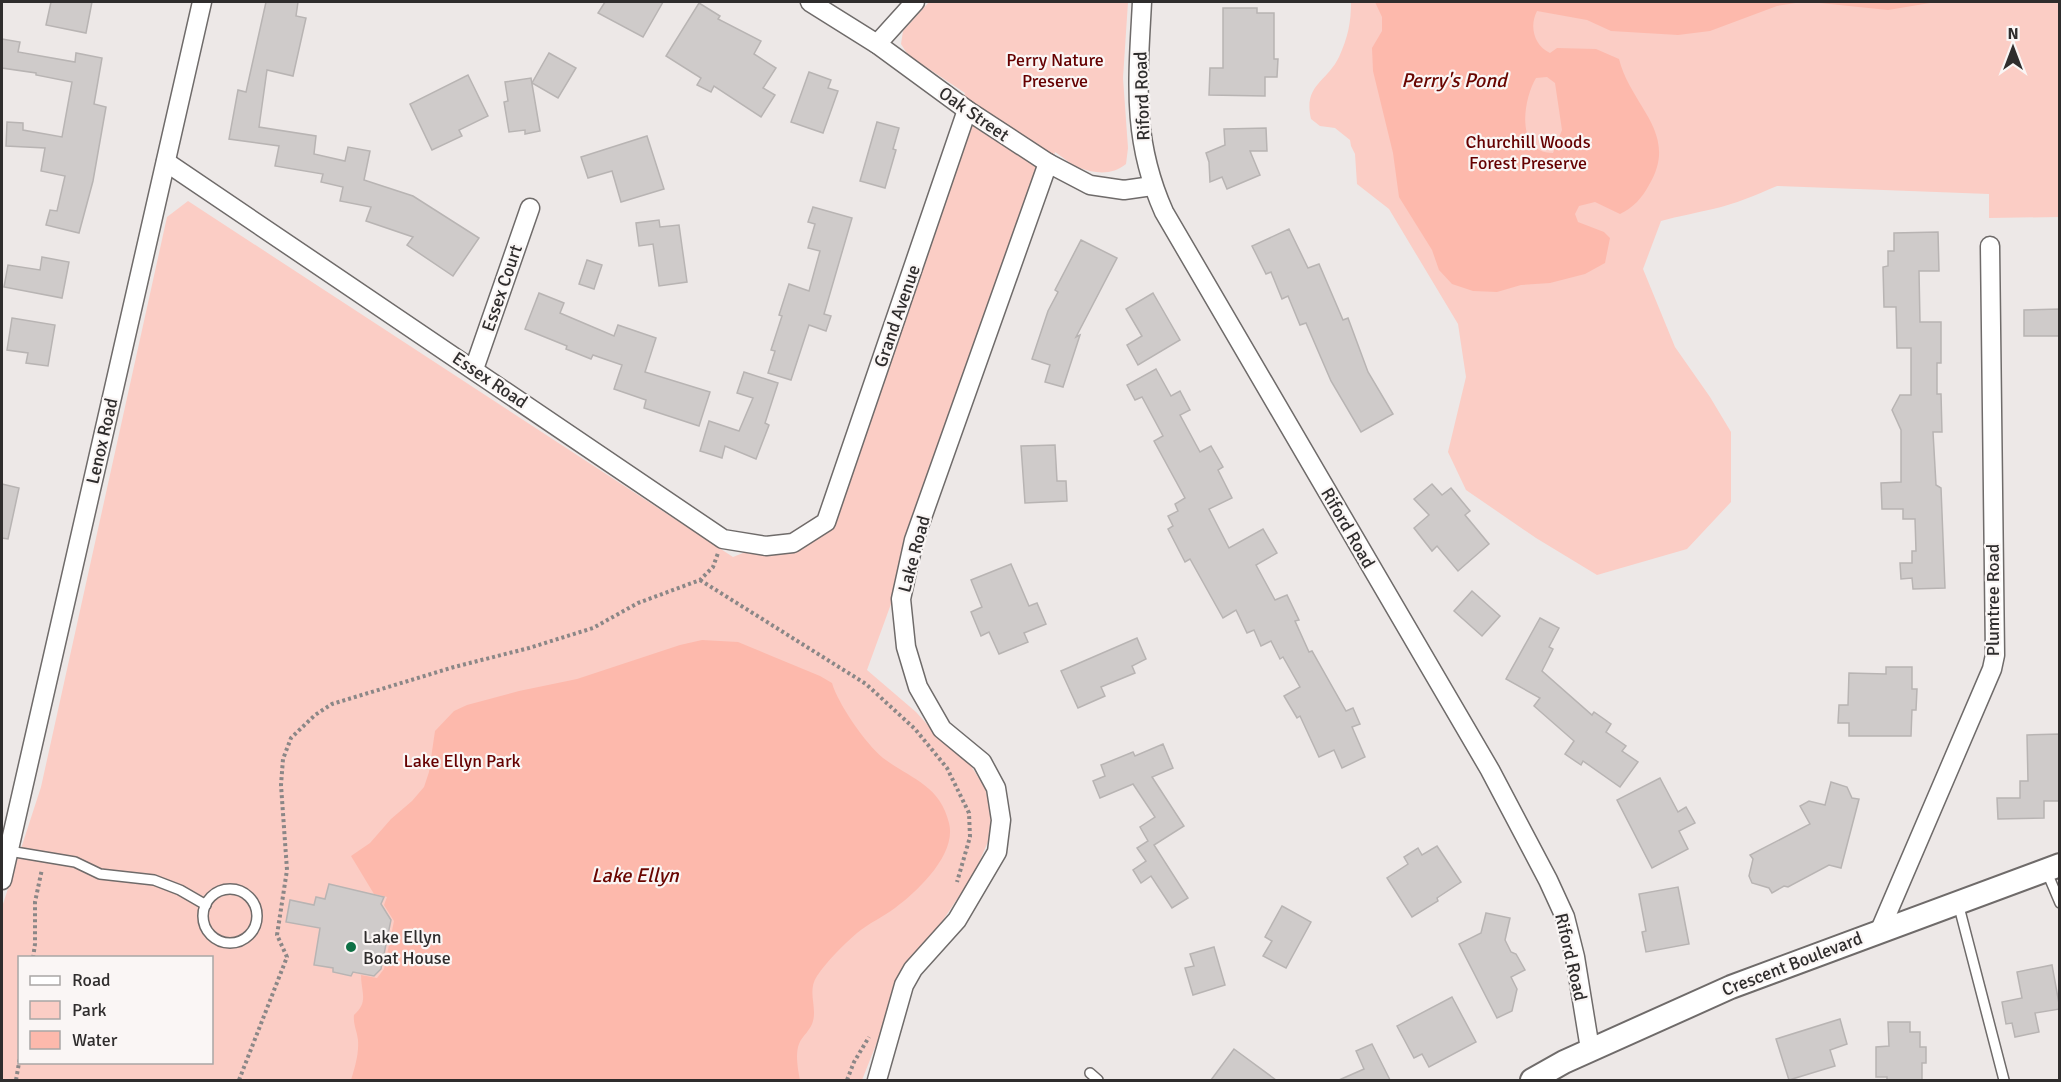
<svg xmlns="http://www.w3.org/2000/svg" width="2061" height="1082" viewBox="0 0 2061 1082" font-family="Signika,sans-serif">
	<style>
		.green { fill: #fbcdc5; fill-rule: evenodd }
		.water { fill: #fdb9ac; fill-rule: evenodd }
		.building { fill: #cfcbca; stroke: #b8b4b3; stroke-width: 1.5 }
		.lines { fill: none; stroke-linecap: round; stroke-linejoin: round }
		.service-casing { stroke: #6f6b6a; stroke-width: 12 }
		.minor-casing { stroke: #6f6b6a; stroke-width: 21 }
		.tertiary-casing { stroke: #6f6b6a; stroke-width: 26 }
		.path { stroke: #8b8787; stroke-width: 4; stroke-dasharray: 3 3; stroke-linecap: butt }
		.service { stroke: #fff; stroke-width: 9 }
		.minor { stroke: #fff; stroke-width: 18 }
		.tertiary { stroke: #fff; stroke-width: 22 }
		.poi-dot { fill: #0e7045; stroke: #faf6f5; stroke-width: 2 }
		.labels { text-anchor: middle; stroke-width: 4.5; stroke-linejoin: round; paint-order: stroke }
		.park-label { font-size: 18px; fill: #650000; stroke: #faf6f5 }
		.street-label { font-size: 18px; fill: #2f2d2d; stroke: #faf6f5 }
		.poi-label { font-size: 18px; fill: #2f2d2d; stroke: #faf6f5; text-anchor: start }
		.water-label { font-size: 20px; font-style: italic; fill: #690500; stroke: #faf6f5 }
	</style>
	<rect width="100%" height="100%" fill="#ede8e7"/>
	<g class="green">
		<path d="M929,2h199l-5,76 5,70 -2,16c-13,11 -30,10 -46,4 -9,-3 -17,-11 -25,-16l-188,518 49,42 29,32 26,22 14,22 6,24 -1,25 -16,37 -68,101 -19,42 -25,63h-860v-173l39,-120 126,-570 21,-16 545,356 52,-21 36,-23 144,-420 -57,-38 -7,-11 2,-13zM20,958h192v104h-192z"/>
		<path d="M1351,2h708v215l-70,1v-24l-212,-8c-21,9 -42,18 -64,23 -17,4 -34,7 -52,12l-18,48 32,78 35,50 21,35v70l-44,47 -90,26 -61,-37 -70,-48 -18,-38 18,-75 -8,-53 -69,-115 -32,-25 -2,-30 -4,-8 -1,-6 -15,-12 -15,-2 -9,-7c-8,-34 16,-37 28,-62 9,-20 12,-34 12,-55z"/>
	</g>
	<g class="water">
		<path d="M1375,2h427l-25,4 -67,25 -32,4 -67,-4 -24,-11 -50,-9c-8,15 -3,35 13,42l7,-5 39,1 23,10c12,48 61,74 30,126 -7,13 -16,23 -29,29l-25,-12 -16,4 -4,8 3,8 26,10 6,6 -5,25 -20,11 -35,9 -29,2 -24,7 -24,-1 -21,-7 -13,-14 -7,-20 -33,-53 -6,-44 -20,-82 -1,-23 10,-17v-14zM1547,77l8,6 7,47 -9,23c-38,0 -30,-53 -17,-75z"/>
		<path d="M1810,2h155l-3,1 -26,-1 -48,8z"/>
		<path d="M702,640l36,2 82,34 12,7c6,21 34,61 51,75 28,21 57,27 66,65 8,31 -31,68 -54,85 -12,9 -26,15 -38,25 -14,12 -30,28 -40,43 -10,15 0,30 -4,45 -2,9 -11,15 -14,23 -4,10 -1,26 1,36h-449c4,-13 8,-26 7,-40 -1,-9 -5,-16 -4,-25 15,-13 7,-23 7,-40l16,3 7,-9 10,-48 -10,-16 3,-8 -13,-3 -23,-38 19,-13 21,-24 21,-18 12,-14 5,-15 6,-41 19,-20 13,-6 52,-14 58,-12 103,-34z"/>
	</g>
	<g class="building">
		<path d="M51,2h41l-6,31 -40,-8z"/>
		<path d="M266,2h32l-2,14 10,2 -13,58 -26,-6 -8,57 57,9 -2,18 31,7 3,-14 22,4 -6,29 49,16 66,42 -26,38 -46,-31 6,-8 -47,-16 5,-14 -31,-6 3,-14 -22,-5 2,-8 -48,-8 4,-20 -50,-7 9,-49 8,2z"/>
		<path d="M605,2h58l-20,35 -45,-24z"/>
		<path d="M699,3l21,13 -2,3 43,22 -7,13 22,14 -13,20 12,7 -14,22 -47,-31 -3,6 -14,-7 4,-7 -35,-22z"/>
		<path d="M1223,8h34v5h17v46h4l-1,18h-12v19l-56,-1 1,-27h13z"/>
		<path d="M2,39l18,3 -2,10 57,10 1,-9 26,5 -8,46 12,3 -13,74 -14,52 -33,-8 4,-15 7,1 8,-35 -24,-5 4,-23 -39,-2 1,-24 16,1v7l39,7 10,-55 -36,-7v-2l-34,-5z"/>
		<path d="M549,53l27,15 -18,30 -26,-15z"/>
		<path d="M809,72l22,8 -3,8 10,3 -15,42 -32,-11z"/>
		<path d="M468,75l20,41 -29,14 3,6 -30,14 -22,-46z"/>
		<path d="M531,78l9,53 -15,3v-4l-16,2 -5,-30 4,-1 -3,-19z"/>
		<path d="M877,122l22,6 -6,21 3,1 -11,38 -25,-7z"/>
		<path d="M1266,128l1,23h-17l10,24 -33,14 -5,-12 -12,5 -1,-20 -3,-9 19,-8 -1,-16z"/>
		<path d="M647,136l17,53 -43,13 -9,-31 -24,7 -7,-21z"/>
		<path d="M813,207l39,11 -28,96 7,2 -5,15 -17,-6 -18,55 -23,-7 7,-22 -4,-1 11,-34 -3,-1 10,-31 20,7 11,-40 -12,-3 7,-24 -7,-2z"/>
		<path d="M659,220l1,7 19,-2 8,57 -28,4 -6,-42 -14,2 -3,-23z"/>
		<path d="M1289,229l19,39 11,-4 24,56 5,-2 20,54 25,42 -32,18 -30,-51 -25,-58 -6,2 -12,-29 -6,3 -11,-27 -5,2 -14,-28z"/>
		<path d="M1938,232l1,39h-20l1,51h21v41h-4v31h4l1,38h-9l3,53 5,3 4,100 -32,1 -1,-11 -11,1 -1,-16h12v-12h4l-1,-32h-12v-10h-21l-1,-26 20,-1v-52l-9,-20 8,-15h11v-47h-14l-1,-41h-12l-1,-40 5,-1v-15h6v-18z"/>
		<path d="M1081,240l36,18 -41,79 4,-2 -17,52 -18,-5 5,-17 -18,-6 16,-48 10,-19 -3,-2z"/>
		<path d="M42,257l27,5 -7,36 -58,-11 4,-22 32,5z"/>
		<path d="M587,260l15,5 -8,24 -15,-5z"/>
		<path d="M539,293l25,10 -4,10 54,23 4,-11 38,13 -11,34 65,20 -11,34 -55,-18 2,-8 -32,-11 8,-24 -29,-10 -2,4 -25,-10 1,-3 -42,-17z"/>
		<path d="M1153,293l27,47 -42,25 -11,-20 15,-9 -16,-27z"/>
		<path d="M2060,309v27h-36v-26z"/>
		<path d="M12,318l43,7 -7,41 -22,-3 2,-10 -21,-3z"/>
		<path d="M1156,369l15,27 9,-5 10,19 -10,5 20,37 11,-6 12,21 -5,3 14,28 -23,11 20,39 34,-19 14,24 -21,12 19,35 12,-5 12,25 -4,1 14,31 3,-1 34,60 7,-3 7,16 -8,3 13,30 -23,11 -8,-18 -15,7 -19,-41 -3,2 -13,-22 16,-9 -17,-30 -3,2 -9,-18 -10,5 -7,-16 -7,3 -11,-23 -13,8 -33,-59 -5,3 -17,-33 5,-3 -5,-10 10,-5 -3,-7 10,-6 -31,-57 9,-5 -21,-39 -7,3 -8,-15z"/>
		<path d="M744,372l34,11 -13,40 4,2 -13,34 -31,-13 -3,12 -22,-7 9,-30 30,10 14,-33 -16,-5z"/>
		<path d="M1055,445l2,36h9l1,20 -42,2 -4,-57z"/>
		<path d="M2,484l17,4 -11,51 -6,-1z"/>
		<path d="M1432,484l10,11 9,-7 19,23 -5,4 24,29 -31,27 -21,-25 -5,5 -18,-23 15,-13 -15,-16z"/>
		<path d="M1011,564l18,42 8,-3 9,21 -22,9 4,9 -29,12 -10,-22 -8,4 -10,-24 11,-5 -11,-27z"/>
		<path d="M1472,591l28,25 -18,20 -28,-25z"/>
		<path d="M1540,618l19,10 -10,19 4,2 -11,22 50,44 2,-3 17,12 -5,8 20,14 -4,5 16,11 -18,25 -37,-26 -2,4 -16,-11 9,-13 -40,-35 6,-8 -34,-19z"/>
		<path d="M1137,638l9,21 -14,7 3,7 -34,14 4,9 -27,12 -17,-37z"/>
		<path d="M1886,667h26v22h5l-1,21h-4l-1,26h-62v-13h-11l1,-18h9l1,-32 37,1z"/>
		<path d="M2060,734v67h-16v17l-46,1 -1,-21h23v-17h8l-1,-46z"/>
		<path d="M1163,744l10,24 -21,9 32,49 -30,19 34,53 -16,10 -21,-32 -10,7 -8,-13 13,-9 -9,-13 11,-7 -8,-14 15,-10 -22,-33 -33,14 -7,-17 12,-5 -4,-11 32,-13 2,4z"/>
		<path d="M1660,778l18,34 8,-5 9,16 -16,8 9,18 -36,19 -35,-68z"/>
		<path d="M1831,782l16,5 5,11 7,1 -18,69 -12,-3 -41,22 -4,-1 -12,7 -3,-5 -17,-5 -3,-7 4,-17 -3,-4 60,-31 -10,-18 9,-5 16,4z"/>
		<path d="M1437,846l24,36 -24,16 1,3 -26,16 -25,-39 21,-14 -4,-7 14,-9 4,7z"/>
		<path d="M329,884l55,13 -3,7 10,16 -10,49 -7,7 -21,-4 -2,4 -18,-4v-4l-19,-3 6,-37 -34,-6 4,-22 24,5 2,-8 9,2z"/>
		<path d="M1678,887l11,57 -43,8 -4,-20 4,-1 -7,-37z"/>
		<path d="M1282,906l29,16 -25,46 -23,-12 9,-15 -7,-4z"/>
		<path d="M1486,913l24,5 -5,22 6,12 5,2 9,16 -14,7 6,12 -5,22 -15,7 -38,-74 22,-11z"/>
		<path d="M1214,947l11,38 -32,10 -8,-27 9,-2 -4,-12z"/>
		<path d="M2052,965l8,44 -25,4 4,19 -24,5 -3,-14 -6,1 -4,-22 20,-4 -5,-26z"/>
		<path d="M1452,997l24,45 -47,25 -7,-13 -8,4 -17,-32z"/>
		<path d="M1840,1019l7,25 -17,6 5,16 -46,14 -13,-41z"/>
		<path d="M1888,1022h22v10h10v15h6v16h-4v17h-35v-3h-11v-30l13,-1z"/>
		<path d="M1372,1044l18,36h-51l25,-11 -8,-18z"/>
		<path d="M1234,1049l42,31h-65z"/>
	</g>
	<g class="lines">
		<g class="service-casing">
			<g id="service">
				<path d="M9,851l66,11 25,12 54,6 26,10 26,15"/>
				<path d="M2046,870l14,33"/>
				<circle cx="230" cy="916" r="27"/>
				<path d="M1958,903l46,177"/>
				<path d="M1090,1073l8,7"/>
			</g>
		</g>
		<g class="minor-casing">
			<g id="minor">
				<path d="M810,2l67,42 90,66 81,53 42,22 34,5 28,-4"/>
				<path d="M1142,2c-4,77 -11,136 22,210l326,558 58,110 17,37 10,40 15,92"/>
				<path d="M877,44l38,-42"/>
				<path d="M166,162l557,377 43,7 27,-3 33,-21 141,-412"/>
				<path d="M474,369l56,-161"/>
				<path d="M2,880l200,-878"/>
				<path d="M1880,930l112,-261 3,-14 -5,-409"/>
				<path d="M877,1080l27,-95 9,-16 44,-49 40,-68 4,-32 -5,-32 -14,-26 -40,-33 -24,-42 -12,-40 -5,-48 13,-59 134,-377"/>
			</g>
		</g>
		<g class="tertiary-casing">
			<path id="tertiary" d="M1532,1080l32,-18 167,-75 329,-122"/>
		</g>
		<g class="path">
			<path d="M700,580l166,104 49,45 32,39 22,45 1,24 -13,45"/>
			<path d="M33,958l2,-14v-42l7,-33"/>
			<path d="M16,1080l4,-23"/>
			<path d="M239,1080l48,-123 -10,-22 10,-65 -6,-85 2,-26 8,-21 24,-23 17,-11 122,-37 75,-19 64,-20 45,-25 62,-23 13,-13 5,-14"/>
			<path d="M847,1080l7,-18 15,-25"/>
		</g>
		<use href="#service" class="service"/>
		<use href="#minor" class="minor"/>
		<use href="#tertiary" class="tertiary"/>
	</g>
	<circle class="poi-dot" cx="351" cy="947" r="6"/>
	<g class="labels">
		<g class="park-label">
			<text x="1055" y="66">Perry Nature<tspan x="1055" dy="21">Preserve</tspan></text>
			<text x="1528" y="148">Churchill Woods<tspan x="1528" dy="21">Forest Preserve</tspan></text>
			<text x="462" y="767">Lake Ellyn Park</text>
		</g>
		<g class="street-label">
			<text transform="translate(1142 96) rotate(-92)" y="6">Riford Road</text>
			<text transform="translate(974 114) rotate(35)" y="6">Oak Street</text>
			<text transform="translate(502 288) rotate(-71)" y="6">Essex Court</text>
			<text transform="translate(897 316) rotate(-71)" y="6">Grand Avenue</text>
			<text transform="translate(490 380) rotate(34)" y="6">Essex Road</text>
			<text transform="translate(102 441) rotate(-77)" y="6">Lenox Road</text>
			<text transform="translate(1348 528) rotate(60)" y="6">Riford Road</text>
			<text transform="translate(914 554) rotate(-75)" y="6">Lake Road</text>
			<text transform="translate(1993 600) rotate(-90)" y="6">Plumtree Road</text>
			<text transform="translate(1571 957) rotate(77)" y="6">Riford Road</text>
			<text transform="translate(1792 964) rotate(-21)" y="6">Crescent Boulevard</text>
		</g>
		<g class="poi-label">
			<text x="363" y="943">Lake Ellyn<tspan x="363" dy="21">Boat House</tspan></text>
		</g>
		<g class="water-label">
			<text x="1454" y="87">Perry's Pond</text>
			<text x="635" y="882">Lake Ellyn</text>
		</g>
	</g>
	<rect width="2061" height="1082" fill="none" stroke="#2f2d2d" stroke-width="6"/>
	<rect x="18" y="956" width="195" height="108" fill="#faf6f5" stroke="#a9a6a5" stroke-width="1.5"/>
	<rect x="30" y="976" width="30" height="9" fill="#ffffff" stroke="#a9a6a5" stroke-width="1.5"/>
	<text x="72" y="986" font-size="18" fill="#2f2d2d">Road</text>
	<rect x="30" y="1001" width="30" height="18" fill="#fbcdc5" stroke="#a9a6a5" stroke-width="1.5"/>
	<text x="72" y="1016" font-size="18" fill="#2f2d2d">Park</text>
	<rect x="30" y="1031" width="30" height="18" fill="#fdb9ac" stroke="#a9a6a5" stroke-width="1.5"/>
	<text x="72" y="1046" font-size="18" fill="#2f2d2d">Water</text>
	<g transform="translate(2013 48)" stroke="#faf6f5" stroke-width="4.5" paint-order="stroke">
	<path d="M0-4.5L10 22L0 15L-10 22Z" fill="#2f2d2d"/>
	<text y="-9" font-size="16" font-weight="bold" text-anchor="middle" fill="#2f2d2d">N</text>
	</g>
</svg>
